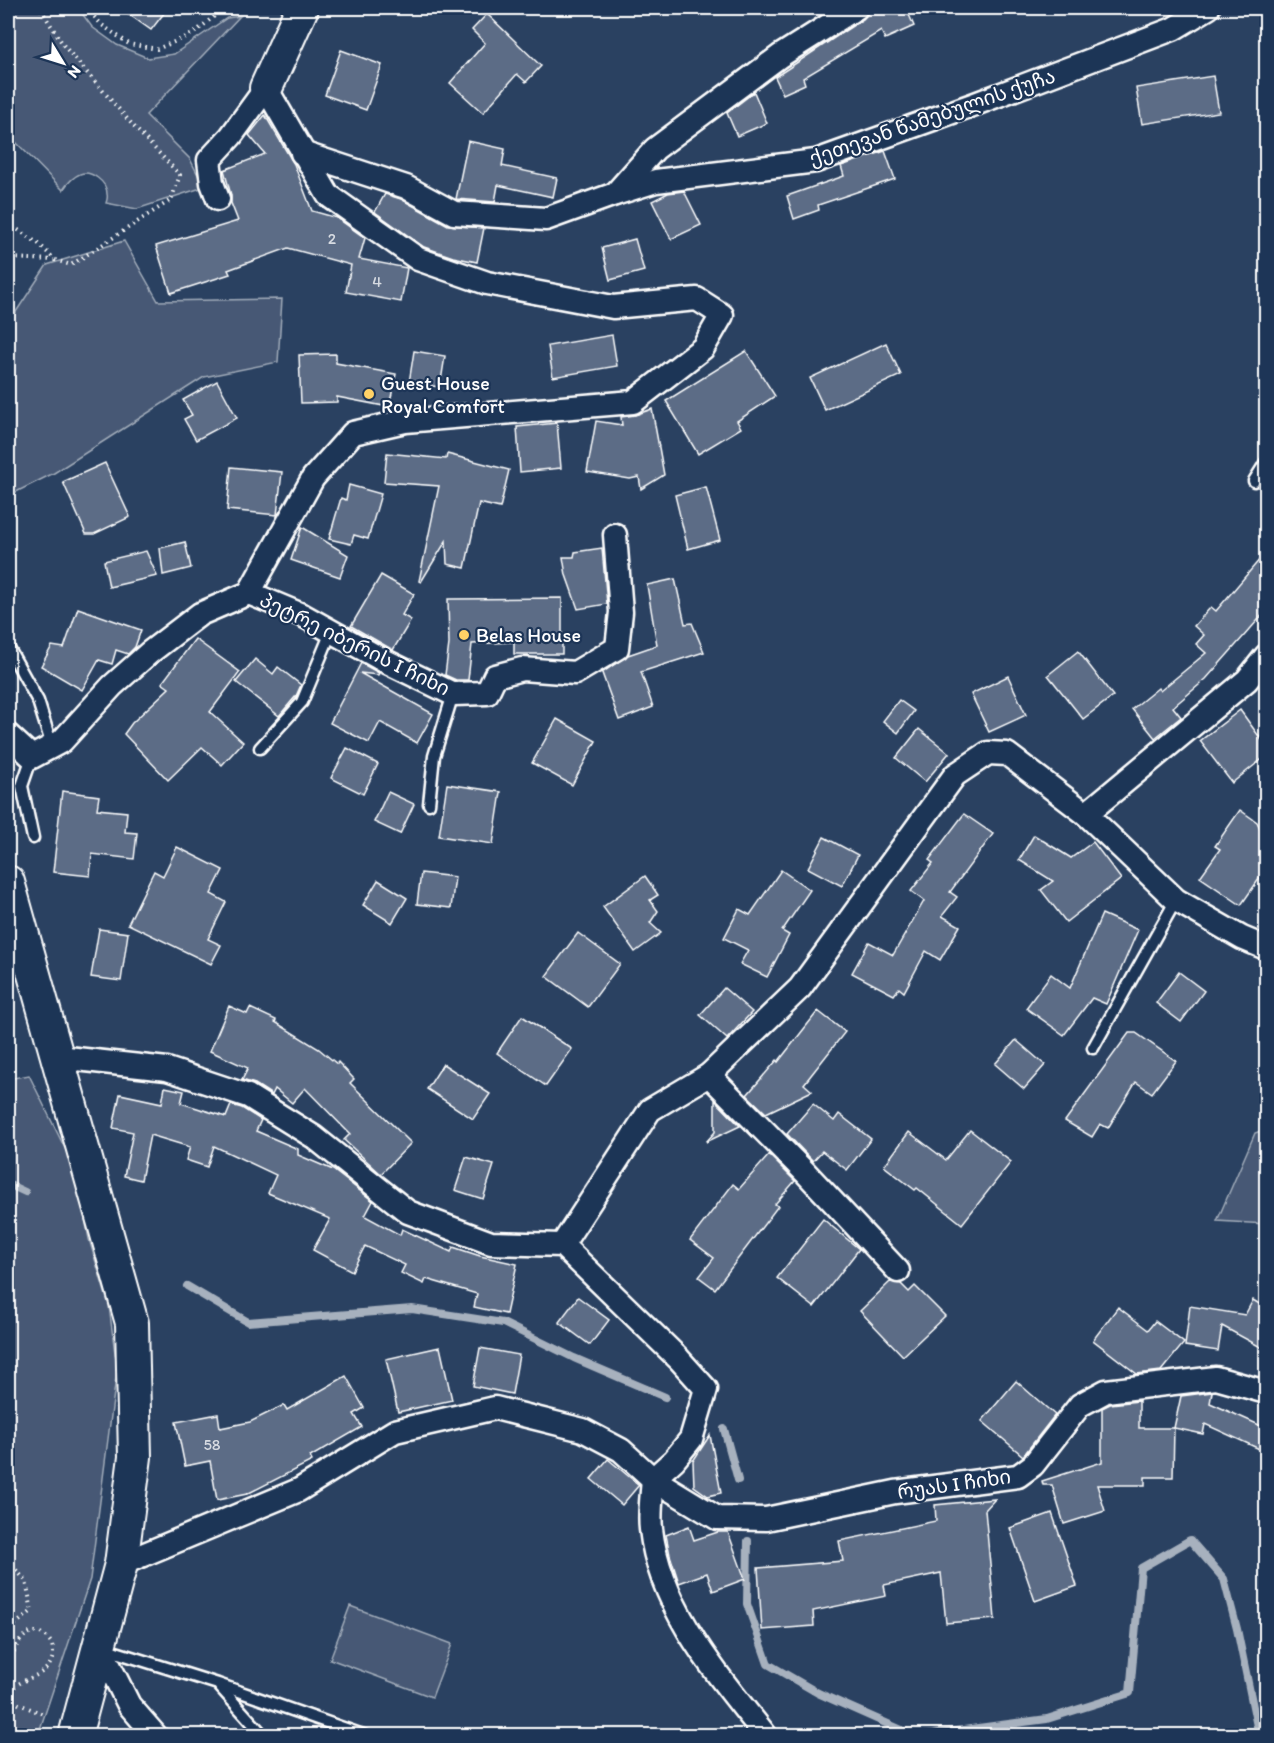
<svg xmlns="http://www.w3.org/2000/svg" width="1274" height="1743" viewBox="0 0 1274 1743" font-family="Itim,'Noto Sans Georgian',sans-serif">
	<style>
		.green { fill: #465975; stroke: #a2acba; stroke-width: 1.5 }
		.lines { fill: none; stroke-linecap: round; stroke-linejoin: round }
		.stream { stroke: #a7b1be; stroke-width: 8 }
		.building { fill: #5b6c86; stroke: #fff; stroke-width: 1.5 }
		.lane-casing { stroke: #fff; stroke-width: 15 }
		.street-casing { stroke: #fff; stroke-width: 27 }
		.secondary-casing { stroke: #fff; stroke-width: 36 }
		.path { stroke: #fff; stroke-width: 4; stroke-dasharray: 1.5 4.5; stroke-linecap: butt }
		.lane { stroke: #1d3557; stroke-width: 10 }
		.street { stroke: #1d3557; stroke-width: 22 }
		.secondary { stroke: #1d3557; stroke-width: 32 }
		.poi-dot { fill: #ffd166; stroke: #1d3557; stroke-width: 2 }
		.labels { text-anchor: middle; stroke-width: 4.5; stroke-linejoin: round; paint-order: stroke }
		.number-label { font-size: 16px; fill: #d6dae1 }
		.street-label { font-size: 20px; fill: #fff; stroke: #1d3557 }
		.poi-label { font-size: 20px; fill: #fff; stroke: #1d3557; text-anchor: start }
	</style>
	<rect width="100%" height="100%" fill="#2a4161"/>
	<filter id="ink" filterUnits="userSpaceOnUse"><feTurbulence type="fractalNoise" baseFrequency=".0167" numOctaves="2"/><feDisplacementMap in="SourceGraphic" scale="12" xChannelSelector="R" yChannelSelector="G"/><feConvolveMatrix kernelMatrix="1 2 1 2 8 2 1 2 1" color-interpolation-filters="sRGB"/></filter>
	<g filter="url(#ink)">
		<g class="green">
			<path d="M8,8h70l14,19 25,18 31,13 26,-4 53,-36 13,-2 -94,99 44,44 14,28 -67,22 -31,-6c1,-3 2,-6 1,-9 0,-12 -16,-24 -27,-20 -8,3 -13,10 -17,16l-55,-56z"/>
			<path d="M124,241l34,60 124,-2 -4,63 -74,15 -150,96 -46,23v-172l39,-59z"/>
			<path d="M29,1075l46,94 14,70 20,67 8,63 -27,210 -52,156 -30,1v-657z"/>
			<path d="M1266,1129v95l-49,-3 38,-88z"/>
			<path d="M350,1606l102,38 -20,53 -102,-38z"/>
		</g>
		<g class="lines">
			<g class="stream">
				<path d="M8,1184l17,8"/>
				<path d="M187,1286l61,36 164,-13 91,14 71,35 91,39"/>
				<path d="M724,1429l14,51"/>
				<path d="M748,1541l-1,63 21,60 50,29 97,43"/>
				<path d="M918,1736l129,-17 83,-26 11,-125 49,-28 34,39 13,50 22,107"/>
			</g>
		</g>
		<g class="building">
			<path d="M120,8h48l-17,22z"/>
			<path d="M875,8h31l8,18 -29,13 -4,-8 -78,47 2,6 -22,10 -8,-17 88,-58 6,-8z"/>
			<path d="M487,14l54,52 -15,16 -9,-8 -34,39 -33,-30 35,-40 -13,-13z"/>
			<path d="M341,50l41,15 -16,45 -41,-15z"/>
			<path d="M1213,76l6,36 -77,12 -6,-36z"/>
			<path d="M754,92l13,31 -30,13 -10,-23z"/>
			<path d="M265,115l29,49 18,47 25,7 28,20 -6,21 48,9 -6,34 -55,-10 5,-27 -63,-17 -60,22 2,4 -59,19 -15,-47 82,-25 -7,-18v-8l-7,-25 41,-16 -16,-19z"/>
			<path d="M468,141l37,8 -3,17 55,12 -4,19 -55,-12 -3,17 -39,-3z"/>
			<path d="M885,151l10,28 -77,26 1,5 -25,9 -7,-23 57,-20 -3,-10z"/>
			<path d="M684,191l17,34 -30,14 -19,-38 16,-8z"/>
			<path d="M385,194l16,5 47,26 36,3 -7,34 -24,-5 -29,-10 -49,-35z"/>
			<path d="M635,239l9,32 -34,9 -8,-32z"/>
			<path d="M612,335l5,31 -64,11 -5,-31z"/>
			<path d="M886,343l15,32 -76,35 -15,-32z"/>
			<path d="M414,351l31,5 -5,31 -31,-4z"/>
			<path d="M746,351l29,45 -38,25 4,7 -43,26 -32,-53z"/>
			<path d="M336,354v9l60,11 -7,33 -52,-10v5l-36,1 -2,-48z"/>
			<path d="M217,381l20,37 -41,22 -12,-21 8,-4 -9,-15z"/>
			<path d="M652,409l12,66 -23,14 -2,-12 -9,2 -43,-7 9,-51 26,4 -1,-8 14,-2z"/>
			<path d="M557,423l4,45 -41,4 -3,-45z"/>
			<path d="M387,453l59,6 1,-5 62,16 -9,38 -21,-5 -14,65 -18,-4 -1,-23 -25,41 -2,-1 20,-95 -55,-4z"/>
			<path d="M105,463l25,54 -36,17h-8l-23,-52z"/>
			<path d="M231,467l51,5 -5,43 -50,-5z"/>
			<path d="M349,485l32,9 -13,45 -14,-4 -3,9 -22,-5 12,-41 5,2z"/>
			<path d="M706,487l14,53 -32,9 -13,-54z"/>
			<path d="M302,527l46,28 -8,22 -49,-17z"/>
			<path d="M185,542l6,26 -28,7 -3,-27z"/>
			<path d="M602,548l5,56 -29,5 -12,-34 -3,-18h11l1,-5z"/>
			<path d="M146,551l11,25 -48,11 -5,-26z"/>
			<path d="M1266,552v59l-60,68 -33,28 8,10 -26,21 -23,-29 26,-21 2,3 46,-38 -10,-9 8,-9 -10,-9 17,-19 5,4z"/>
			<path d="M381,575l33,19 -12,21 9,5 -18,30 -42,-24z"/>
			<path d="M675,579l10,45 7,-1 12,29 -63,20 12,35 -34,13 -17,-47 26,-18 29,-10 -10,-60z"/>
			<path d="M562,598v56h-48v-12l-42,2 -4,36h-12l-11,-5 4,-31 -1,-45z"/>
			<path d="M78,608l63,22 -6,17 -7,7 -12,-4 -4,14 -13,-4 -17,30 -41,-24 11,-20 12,2z"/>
			<path d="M195,639l45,33 -30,40 33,30 -21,23 -20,-18 -34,33 -44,-46 8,-11 37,-35 -7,-5z"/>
			<path d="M1078,651l35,45 -30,23 -35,-44z"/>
			<path d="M255,659l18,15 5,-7 23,18 -5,11 -17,20 -43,-34z"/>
			<path d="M361,663l18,10 -1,2 -18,-2 73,41 -16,29 -37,-21 -11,21 -39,-20z"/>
			<path d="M1008,676l18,39 -37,17 -18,-38z"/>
			<path d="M899,700l15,11 -16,22 -15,-12z"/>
			<path d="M1240,710l26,36v10l-34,27 -32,-42z"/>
			<path d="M557,719l39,22 -24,44 -40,-22z"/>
			<path d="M919,729l30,24 -24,29 -29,-24z"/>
			<path d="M347,748l31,16 -15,30 -32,-16z"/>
			<path d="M447,784l54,8 -8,52 -54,-8z"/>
			<path d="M62,791l37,5 -2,13 30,3 -2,20 12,1 -3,26 -42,-5 -2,22 -37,-4z"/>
			<path d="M388,792l26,12 -14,30 -26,-12z"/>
			<path d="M1240,810l17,12 9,18v29l-25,36 -41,-28 20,-28 -5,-3z"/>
			<path d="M964,814l29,20 -43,58 7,5 -15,19 18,10 -20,34 -14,-9 -22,41 -5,-4 -5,7 -42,-22 17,-31 24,13 31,-54 -13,-10 22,-28 -4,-3z"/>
			<path d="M1034,835l37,23 22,-16 28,37 -55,43 -25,-32 12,-9 -34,-21z"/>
			<path d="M824,837l34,18 -16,31 -34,-18z"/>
			<path d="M177,847l46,23 -12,24 15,8 -18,37 13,6 -10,19 -83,-40 26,-53 9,5z"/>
			<path d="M781,870l29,20 -28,41 7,4 -22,42 -27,-13 8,-14 -24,-12 15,-29 11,6z"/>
			<path d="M421,873l34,4 -4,31 -34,-4z"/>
			<path d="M645,876l13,19 -8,5 8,11 -8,12 11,10 -26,19 -32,-45z"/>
			<path d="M378,880l29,18 -15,25 -29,-18z"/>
			<path d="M1102,914l36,16 -32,74 -14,-6 -28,37 -38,-27 25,-34 19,14z"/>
			<path d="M99,929l29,4 -7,48 -30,-4z"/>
			<path d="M578,933l42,31 -32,43 -42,-31z"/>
			<path d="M1179,972l25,19 -23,31 -25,-19z"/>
			<path d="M724,988l28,24 -25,27 -27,-24z"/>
			<path d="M229,1006l18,8 3,-6 26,12 -1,2 44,27 18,15 1,-2 16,17 -4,4 61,60 -30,31 -37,-34 6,-6 -45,-46 -13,15 -17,-14 -3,6 -17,-11 -13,-4 6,-12 -38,-17z"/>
			<path d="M818,1011l27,21 -41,52 8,7 -46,22 -19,-18 30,-35 1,2z"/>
			<path d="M522,1016l50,33 -26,37 -49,-33z"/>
			<path d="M1129,1033h7l40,28 -24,32 -16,-11 -28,46 -8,-4 -8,13 -27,-16z"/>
			<path d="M1016,1040l29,25 -21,24 -29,-25z"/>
			<path d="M443,1064l47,30 -17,25 -46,-30z"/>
			<path d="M165,1087l19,4 -3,12 45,14 5,-12 11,3 19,12 -5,11 42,18v6l35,15 40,31 -8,15 35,19 2,-6 49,23 2,-5 27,9 37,8 -11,50 -32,-7 3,-13 -51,-15 -2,5 -23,-11 4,-8 -40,-19 -13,25 -39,-21 17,-31 -62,-26 8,-18 -62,-29 -7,21 -21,-7 4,-13 -40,-12 -9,45 -17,-4 9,-44 -20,-4 7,-34 42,9z"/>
			<path d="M715,1100l25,26 -34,16 9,-10z"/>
			<path d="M813,1104l21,17 5,-7 32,25 -24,31 -25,-19 -9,10 -26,-27z"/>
			<path d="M970,1130l41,32 -49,62 -45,-36 -2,2 -31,-24 25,-34 37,28z"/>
			<path d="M769,1155l26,26 -20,23 3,2 -63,83 -16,-12 15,-19 -24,-18 43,-56 6,5z"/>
			<path d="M466,1157l28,8 -11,34 -28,-9z"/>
			<path d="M823,1219l36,30 -45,58 -37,-29z"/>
			<path d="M890,1282l11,2 8,8 6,-6 30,30 -42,40 -43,-45z"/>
			<path d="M578,1297l31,23 -19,25 -31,-23z"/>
			<path d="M1253,1300l13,8v42l-44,-24 -4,25 -33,-5 5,-40 55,9z"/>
			<path d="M1118,1307l30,23 7,-9 29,22 -23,28 -24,3 -44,-34z"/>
			<path d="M440,1347l12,53 -54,12 -12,-53z"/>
			<path d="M480,1348l39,7 -7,39 -39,-8z"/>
			<path d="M346,1376l18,32 -10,6 8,13 -52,30 2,4 -65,33 -30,6 -7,-39 -25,5 -9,-44 42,-8 2,14 30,-6 34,-17 3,5z"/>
			<path d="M1016,1381l39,34 -32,41 -41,-35z"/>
			<path d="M1212,1392l-2,11 56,25v24l-61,-28 -2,10 -29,-6 7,-32z"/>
			<path d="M1139,1401v27h35l-1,49h-28v8h-48l8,26 -41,13 -12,-39h-9l-1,-4 60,-19v-54l8,-4z"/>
			<path d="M710,1435l11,58 -13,3 -14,-10 -1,-25z"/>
			<path d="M608,1459l31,26 -17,20 -31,-26z"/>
			<path d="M995,1499l-10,11 10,109 -49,4 -5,-50 -57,12 2,11 -73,15 1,15 -52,4 -4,-62 85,-7 -4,-20 97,-20 -1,-16z"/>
			<path d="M1052,1513l25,73 -42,15 -25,-73z"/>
			<path d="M689,1526l5,14 24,-8h10l17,47 -32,12 -6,-18 -28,10 -9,-28 -4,-20z"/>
		</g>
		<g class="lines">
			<g class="lane-casing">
				<g id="lane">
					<path d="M441,8l3,2 3,-2"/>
					<path d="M1254,481l12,-19"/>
					<path d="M8,647l30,54 14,45"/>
					<path d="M260,748l42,-46 29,-70"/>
					<path d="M32,757l-10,29 11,52"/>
					<path d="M429,804l5,-48 19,-62"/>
					<path d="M1093,1048l83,-148"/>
					<path d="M103,1648l115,36 148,52"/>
					<path d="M220,1687l44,49"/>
				</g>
			</g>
			<g class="street-casing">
				<g id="street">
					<path d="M302,153l104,34 48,26 92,6 69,-25 41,-13 160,-20 159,-57 198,-75 35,-21"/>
					<path d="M615,194l40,-45 125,-93 76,-48"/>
					<path d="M249,593l55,23 77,43 72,35 34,-1 8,-17 27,-7 53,4 42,-25 4,-36 -6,-77"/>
					<path d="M8,735l24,22 30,-16 50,-55 37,-33 51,-39 49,-21 64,-115 40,-45 52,-12 228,-19 70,-54 19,-33 -25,-16 -84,8 -126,-24 -69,-24 -90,-64 -62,-107 -35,48 -22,24 3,23 6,16"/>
					<path d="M1086,814l161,-134 19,-24"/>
					<path d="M58,1057l109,12 81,27 66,41 94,75 83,31 71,2 117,114 27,30 -15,50 -17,21 -21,19 -32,-29 -38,-20 -88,-22 -100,23 -96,59 -178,74"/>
					<path d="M709,1075l96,97 93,99"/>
					<path d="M562,1245l88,-135 59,-35 91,-87 155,-213 33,-22 19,1 79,60 90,86 66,38 24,10"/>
					<path d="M100,1647l29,58 27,31"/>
					<path d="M766,1736c-48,-61 -106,-127 -115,-207 -2,-16 1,-34 2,-50l64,39 49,1 129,-27 123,-16 15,-11 47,-60 26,-14 110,-13 50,14"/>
				</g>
			</g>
			<g class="secondary-casing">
				<g id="secondary">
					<path d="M266,88l36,-80"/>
					<path d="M8,882l124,441 3,134 -14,107 -46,172"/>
				</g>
			</g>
			<g class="path">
				<path d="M86,8l16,17 27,19 28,5 36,-15 31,-26"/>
				<path d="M8,223l31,21 16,16 16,5 100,-65 9,-25 -43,-45 -73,-84 -24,-38"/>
				<path d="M8,262l2,-4 44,2"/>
				<path d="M8,1561l18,20 6,30 -24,19"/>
				<path d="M8,1643l5,5"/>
				<path d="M8,1697c1,-3 3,-6 5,-9 13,-13 46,-12 39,-44 -23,-35 -52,15 -38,43"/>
				<path d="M8,1697l11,7 26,11"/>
			</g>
			<use href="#lane" class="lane"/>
			<use href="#street" class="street"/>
			<use href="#secondary" class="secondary"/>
		</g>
	</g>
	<g class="poi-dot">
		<circle cx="369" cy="394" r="6"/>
		<circle cx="464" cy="635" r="6"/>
	</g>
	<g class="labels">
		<g class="number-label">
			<text x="332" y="244">2</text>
			<text x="377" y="287">4</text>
			<text x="212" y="1450">58</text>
		</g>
		<g class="street-label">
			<text transform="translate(932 117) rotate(-19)" y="7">ქეთევან წამებულის ქუჩა</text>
			<text transform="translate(355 644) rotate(26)" y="7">პეტრე იბერის I ჩიხი</text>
			<text transform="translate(954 1484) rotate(-8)" y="7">რუას I ჩიხი</text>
		</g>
		<g class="poi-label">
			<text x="381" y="390">Guest House<tspan x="381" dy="23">Royal Comfort</tspan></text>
			<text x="476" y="642">Belas House</text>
		</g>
	</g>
	<rect width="1274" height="1743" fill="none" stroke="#1d3557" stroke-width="30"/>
	<rect x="15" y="15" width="1244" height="1713" fill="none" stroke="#fff" stroke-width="2" filter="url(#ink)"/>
	<g transform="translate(63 63) rotate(128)" stroke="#1d3557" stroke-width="4.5" paint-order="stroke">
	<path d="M0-4.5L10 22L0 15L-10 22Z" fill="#ffffff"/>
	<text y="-9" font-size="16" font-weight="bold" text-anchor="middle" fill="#ffffff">N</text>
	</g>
</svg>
